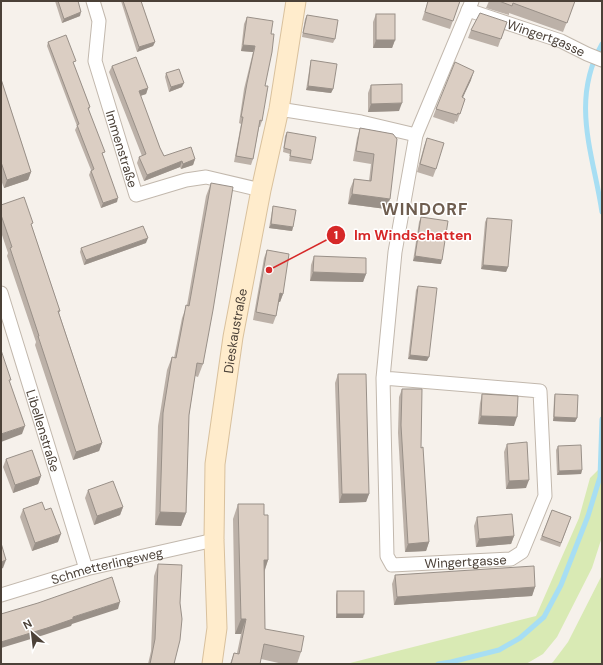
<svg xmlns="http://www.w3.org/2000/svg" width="603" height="665" viewBox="0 0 603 665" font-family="'DM Sans',sans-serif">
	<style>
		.green { fill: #d9eab4 }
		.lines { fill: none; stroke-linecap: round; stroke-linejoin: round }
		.stream { stroke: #a7def3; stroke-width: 5 }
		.minor-casing { stroke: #c2b8ad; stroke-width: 15 }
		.secondary-casing { stroke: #d9c19d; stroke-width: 21 }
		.minor { stroke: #fff; stroke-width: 13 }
		.secondary { stroke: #ffeccc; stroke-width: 19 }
		.wall { fill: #bcb1a8 }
		.shaded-wall { fill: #999088 }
		.building { fill: #dbcec3; stroke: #999088 }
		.labels { text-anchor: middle; stroke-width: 3; stroke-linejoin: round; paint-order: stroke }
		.street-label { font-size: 13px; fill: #4b4138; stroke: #fff }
		.district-label { font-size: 17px; font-weight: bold; letter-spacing: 1px; fill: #6e5d4f; stroke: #fff }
		.leader { fill: none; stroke: #d62828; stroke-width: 1.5 }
		.callout-dot { fill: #d62828; stroke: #fff; stroke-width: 1.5 }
		.mark-label { font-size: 12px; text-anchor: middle; font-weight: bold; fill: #fff }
		.callout-label { font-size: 14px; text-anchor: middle; font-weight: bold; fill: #d62828; stroke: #fff; stroke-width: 3; stroke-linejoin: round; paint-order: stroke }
	</style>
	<rect width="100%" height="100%" fill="#f6f1eb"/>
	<g class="green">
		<path d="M602,466v71l-10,31 -35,69 -14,17 -17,10h-180l190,-48 43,-98 11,-40z"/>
		<path d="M602,575v89h-52l3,-2 15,-20z"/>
	</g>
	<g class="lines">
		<g class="stream">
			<path d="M602,44c-32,57 -9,109 0,168"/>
			<path d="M438,664l13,-2 48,-12 21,-12 24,-21 17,-32 27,-69 12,-39 2,-58"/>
		</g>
		<g class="minor-casing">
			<g id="minor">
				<path id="s1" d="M93,1l6,20 -4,40 41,134 50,-15 20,-3 55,13"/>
				<path id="s2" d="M468,10l93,31 26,13 15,6"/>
				<path d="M279,109l82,13 55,13"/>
				<path id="s3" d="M1,293l85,276"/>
				<path id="s4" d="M383,378l4,178 5,9 119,-6 11,-7 23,-56 -5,-105 -157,-13 12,-126 21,-117 56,-134"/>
				<path id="s5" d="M1,595l85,-26 128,-29"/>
			</g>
		</g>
		<g class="secondary-casing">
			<g id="secondary">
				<path id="s6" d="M212,664l5,-36 -3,-88 1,-76 18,-127 28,-147 18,-81 17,-108"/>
			</g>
		</g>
		<use href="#minor" class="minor"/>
		<use href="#secondary" class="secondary"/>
	</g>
	<g class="wall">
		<path d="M55,1h23l2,15 -18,7z"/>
		<path d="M121,1h20l14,41 -2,4 -16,6z"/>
		<path d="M428,1h32l-10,28 -28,-9z"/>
		<path d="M489,1h86l-12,31 -54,-19v2l-23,-7z"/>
		<path d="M376,14l19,26 -3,8h-19v-26z"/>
		<path d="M307,15l28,24 -2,4 -31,-6 3,-18z"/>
		<path d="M247,17l18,69 -3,35 -2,6h-1l-6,32 -2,6 -17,-3 7,-38 -2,-1 5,-34 9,-37 -12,-1 3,-27z"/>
		<path d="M507,22l-9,25 -30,-9 3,-8z"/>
		<path d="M48,42l26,23 16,42 -1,3 28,92 -16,6 -12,-33 2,-5 -16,-40 2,-4 -30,-80z"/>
		<path d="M311,60l22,29 -2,4 -25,-3 4,-25z"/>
		<path d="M112,66l36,22 -2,6 -6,2 20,52 4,8 31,3 -2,6 -12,4 -1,-2 -36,14 -7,-18 2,-6 3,-1 -33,-84z"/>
		<path d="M166,73l16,14 -13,5 -4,-15z"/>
		<path d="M1,79l30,93 -3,8 -24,8 -3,-8z"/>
		<path d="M471,80l-9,18 3,1 -8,23 -2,-1 -1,3 -21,-7 3,-8z"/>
		<path d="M371,85l28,26 -31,1v-19z"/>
		<path d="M360,128l33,6 -7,75 -38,-5 2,-15 4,-10 15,2 2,-17 -18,-3 4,-23z"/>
		<path d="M287,132l25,28 -1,4 -22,-3 1,-7 -7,-2 2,-16z"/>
		<path d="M427,138l9,31 -3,8 -16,-5 7,-26z"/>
		<path d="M211,183l-8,181 -5,13 -3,-1 -6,39 -3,98 -5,13 -26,-1 3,-99 9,-56 5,-13 2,1 8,-40 5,-13 19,-109z"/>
		<path d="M1,205l31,22 28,84 -1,2 43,130 -3,8 -26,9 -38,-115 1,-3 -29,-86 1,-3 -7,-21z"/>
		<path d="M273,206l20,21 -1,4 -23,-3 3,-17z"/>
		<path d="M421,217l20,47 -28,-3 6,-39z"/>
		<path d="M487,218l21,49 -2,5 -25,-3 4,-47z"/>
		<path d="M146,243l-62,22 -4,-13 1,-4z"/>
		<path d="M267,250l16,44 -3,8h-1l-3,14 -3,8 -20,-4 11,-62z"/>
		<path d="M314,256l52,18 -3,8 -53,-1 1,-16z"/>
		<path d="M418,286l9,75 -19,-2 8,-69z"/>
		<path d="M338,374l31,120 -3,8 -27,1 -4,-120z"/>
		<path d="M402,389l19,59 8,94 -3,9 -21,1 -7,-119 1,-36z"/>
		<path d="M482,394l32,32 -36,-2 2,-21z"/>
		<path d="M555,394l22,24 -2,4 -22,-1 1,-23z"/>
		<path d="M507,444l19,44 -20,1 -2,-37z"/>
		<path d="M558,446l24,24 -1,4 -24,1 -1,-25z"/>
		<path d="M6,459l35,17 -3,8 -25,9 -10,-26z"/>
		<path d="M88,490l35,17 -3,8 -26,10 -9,-27z"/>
		<path d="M238,504l26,11 4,45 -3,10v59l36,23 -4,12h-14l-22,-5 -1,5h-30l4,-11h3l4,-19h-6l-2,-115z"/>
		<path d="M23,509l35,33 -26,9 -12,-34z"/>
		<path d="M552,510l19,7 -11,30 -20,-7z"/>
		<path d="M477,517l37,19 -3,8 -35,3 -2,-21z"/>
		<path d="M158,564l16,100h-26l3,-13 3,-75z"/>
		<path d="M395,575l140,12 -3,9 -138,9 -2,-21z"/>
		<path d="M337,591l26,27h-27v-23z"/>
	</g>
	<g class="shaded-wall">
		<path d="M81,12l-1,4 -18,7 2,-4z"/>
		<path d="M376,40h19l-3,8h-19z"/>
		<path d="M155,42l-2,4 -16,6 2,-5z"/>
		<path d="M243,45l12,1 -2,6 -12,-1z"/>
		<path d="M474,71l-3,9 -12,26 3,-9z"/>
		<path d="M184,83l-2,4 -13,5 2,-5z"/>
		<path d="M308,86l25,3 -2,4 -25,-3z"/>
		<path d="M148,88l-2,6 -9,3 2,-6z"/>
		<path d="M402,103l-3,8 -31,1 3,-8z"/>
		<path d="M195,159l-2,6 -12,4 2,-5z"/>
		<path d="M182,161l-2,6 -36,14 3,-6z"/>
		<path d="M31,172l-3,8 -24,8 3,-8z"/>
		<path d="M352,194l38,5 -4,10 -38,-5z"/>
		<path d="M118,198l-1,4 -16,6 2,-5z"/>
		<path d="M271,224l22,3 -1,4 -23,-3z"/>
		<path d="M148,238l-2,5 -62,22 2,-5z"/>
		<path d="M415,256l27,4 -1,4 -28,-3z"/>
		<path d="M483,265l25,2 -2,5 -25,-3z"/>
		<path d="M313,272l53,2 -3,8 -53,-1z"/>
		<path d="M280,293l3,1 -3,8 -3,-1z"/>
		<path d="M410,355l19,2 -2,4 -19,-2z"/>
		<path d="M481,416l36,1 -3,9 -36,-2z"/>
		<path d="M554,417l23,1 -2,4 -22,-1z"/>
		<path d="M25,426l-3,8 -21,8v-8z"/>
		<path d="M102,443l-3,8 -26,9 3,-8z"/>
		<path d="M582,470l-1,4 -24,1 2,-4z"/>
		<path d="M41,476l-3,8 -25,9 2,-8z"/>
		<path d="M529,480l-3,8 -20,1 3,-8z"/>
		<path d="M342,494h27l-3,8 -27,1z"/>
		<path d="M123,507l-3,8 -26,10 3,-9z"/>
		<path d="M160,512l26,1 -5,13 -26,-1z"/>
		<path d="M61,534l-3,8 -26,9 3,-8z"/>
		<path d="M514,536l-3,8 -35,3 3,-8z"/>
		<path d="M429,542l-3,9 -21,1 3,-8z"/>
		<path d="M6,560l-3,8 -2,1v-7z"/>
		<path d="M264,560h4l-5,15z"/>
		<path d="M535,587l-3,9 -138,9 3,-8z"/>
		<path d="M120,602l-2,7 -46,15 -1,2 -27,9 -43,13v-6l72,-25z"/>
		<path d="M337,614h27l-1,4h-27z"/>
		<path d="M241,619h5l-5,15h-6z"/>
	</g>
	<g class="building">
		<path d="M58,1h20l3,11 -17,7z"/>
		<path d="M123,1h18l14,41 -16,5z"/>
		<path d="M428,1h32l-7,20 -28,-9z"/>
		<path d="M499,1h76l-8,22 -54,-20 -1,3z"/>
		<path d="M480,13l27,9 -6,17 -30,-9z"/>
		<rect x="376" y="14" width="19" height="26"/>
		<path d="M307,15l31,5 -3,19 -32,-6z"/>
		<path d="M247,17l26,4 -2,13h3l-2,18 -7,34h3l-6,35 -2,-1 -7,39 -17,-3 7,-39h-2l6,-34 8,-37 -12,-1z"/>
		<path d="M66,35l10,26 -3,1 17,45 -2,1 17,44 -3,1 16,45 -15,5 -12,-32 3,-2 -17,-44 2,-1 -31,-82z"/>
		<path d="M136,57l12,31 -9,3 21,57 4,8 27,-9 4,12 -12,5 -1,-3 -35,14 -8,-18 7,-3 -34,-88z"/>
		<path d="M311,60l26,4 -4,25 -25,-3z"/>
		<path d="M455,62l19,9 -12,26 3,2 -5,15 -2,-1 -1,2 -21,-6z"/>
		<path d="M179,69l5,14 -13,4 -5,-14z"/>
		<path d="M1,79l30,93 -24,8 -6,-18z"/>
		<path d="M402,84v19l-31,1v-19z"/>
		<path d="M360,128l33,6 4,5 -7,60 -38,-5 2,-15 17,2 3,-27 -18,-3z"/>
		<path d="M287,132l29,5 -4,23 -22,-4 1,-6 -7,-2z"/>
		<path d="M427,138l17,5 -8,26 -16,-5z"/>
		<path d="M211,183l22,4 -20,123 -10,54 -6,-1 -8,52 -3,98 -26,-1 3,-99 9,-56 4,1 10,-53 3,1z"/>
		<path d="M24,197l9,26 -2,1 29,87h-2l44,132 -26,9 -38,-116h1l-29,-88 2,-1 -11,-32v-10z"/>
		<path d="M273,206l23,4 -3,17 -22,-3z"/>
		<path d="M421,217l27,4 -6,39 -27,-4z"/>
		<path d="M487,218l25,2 -4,47 -25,-2z"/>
		<path d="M143,226l5,12 -62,22 -5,-12z"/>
		<path d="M267,250l22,4 -6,40 -3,-1 -4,23 -20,-4z"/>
		<path d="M314,256l52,2v16l-53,-2z"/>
		<path d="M418,286l19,2 -8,69 -19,-2z"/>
		<path d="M1,350l10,30h-2l16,46 -24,8z"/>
		<path d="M338,374h28l3,120h-27z"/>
		<path d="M402,389h20l-1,59 2,-1 6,95 -21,2 -7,-119z"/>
		<path d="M482,394l36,2 -1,21 -36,-1z"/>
		<path d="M555,394l23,1 -1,23 -23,-1z"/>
		<path d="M527,442l2,38 -20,1 -2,-37z"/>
		<path d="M581,445l1,25 -23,1 -1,-25z"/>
		<path d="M32,450l9,26 -26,9 -9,-26z"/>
		<path d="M113,481l10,26 -26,9 -9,-26z"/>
		<path d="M42,502l3,8 6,-2 10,26 -26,9 -12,-34z"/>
		<path d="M238,504h26v11h4v45h-4l1,69 39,7 -3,16 -37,-8 -4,20h-29l3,-11 5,1 7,-35h-5z"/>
		<path d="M552,510l19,7 -10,26 -19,-7z"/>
		<path d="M512,514l2,22 -35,3 -2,-22z"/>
		<path d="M1,543l5,17 -5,2z"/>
		<path d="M158,564l24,1 -2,38 2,16 -2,21 -6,24h-24l5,-25z"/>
		<path d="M534,566l1,21 -138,10 -2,-22z"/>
		<path d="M112,577l8,25 -47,15v2l-26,9 -46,14v-28l37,-11z"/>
		<rect x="337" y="591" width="27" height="23"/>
	</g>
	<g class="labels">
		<g class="street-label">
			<text dy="5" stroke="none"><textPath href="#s2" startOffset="83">Wingertgasse</textPath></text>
			<text dy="5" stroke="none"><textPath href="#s1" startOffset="153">Immenstraße</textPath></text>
			<text dy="5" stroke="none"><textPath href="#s6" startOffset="335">Dieskaustraße</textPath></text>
			<text dy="5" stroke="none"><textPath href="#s3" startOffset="144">Libellenstraße</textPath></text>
			<text dy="5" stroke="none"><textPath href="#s4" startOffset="262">Wingertgasse</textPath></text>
			<text dy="5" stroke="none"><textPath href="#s5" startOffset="110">Schmetterlingsweg</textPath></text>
		</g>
		<g class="district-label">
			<text x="425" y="215">WINDORF</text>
		</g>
	</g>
	<path class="leader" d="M269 270L336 235"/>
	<g class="callout-dot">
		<circle cx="269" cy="270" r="4"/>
		<circle cx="336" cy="235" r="10"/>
	</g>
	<g class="mark-label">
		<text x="336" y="239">1</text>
	</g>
	<g class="callout-label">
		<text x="413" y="240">Im Windschatten</text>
	</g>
	<rect width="603" height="665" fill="none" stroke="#4b4138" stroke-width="4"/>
	<g transform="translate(32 633) rotate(332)" stroke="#ffffff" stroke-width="3" paint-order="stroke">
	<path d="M0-3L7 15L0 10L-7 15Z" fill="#4b4138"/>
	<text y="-6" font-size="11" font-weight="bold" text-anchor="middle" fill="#4b4138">N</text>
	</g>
</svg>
